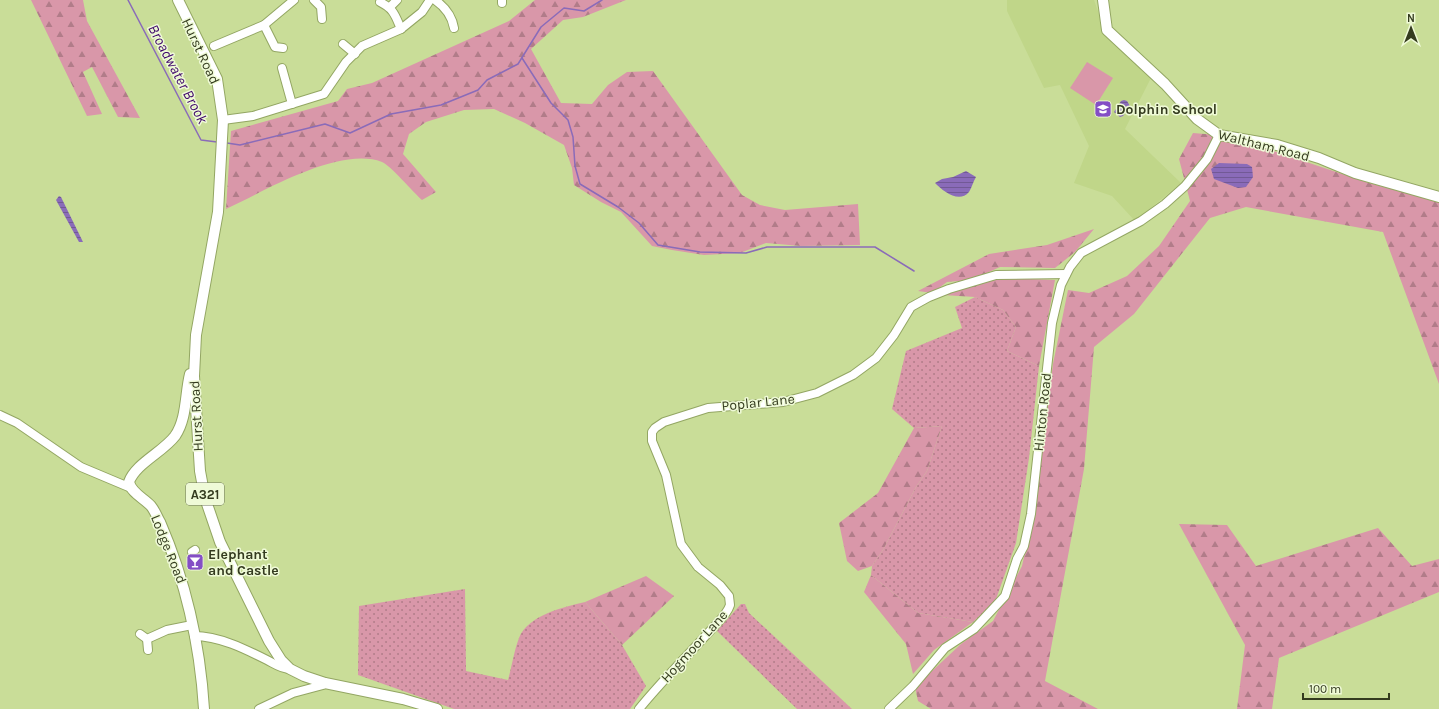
<svg xmlns="http://www.w3.org/2000/svg" width="1439" height="709" viewBox="0 0 1439 709" font-family="Karla,sans-serif">
	<style>
		.built { fill: #c0d689 }
		.grass { fill: url(#grass-dots) }
		.forest { fill: url(#forest-firs) }
		.garden { fill: #d997a9 }
		.water { fill: url(#water-rules) }
		.lines { fill: none; stroke-linecap: round; stroke-linejoin: round }
		.stream { stroke: #8a6bb9; stroke-width: 1.5 }
		.minor-casing { stroke: #93a663; stroke-width: 10 }
		.major-casing { stroke: #93a663; stroke-width: 12 }
		.minor { stroke: #fff; stroke-width: 8 }
		.major { stroke: #fff; stroke-width: 10 }
		.labels { text-anchor: middle; stroke-width: 3; stroke-linejoin: round; paint-order: stroke }
		.shield { fill: #effad7; stroke: #6c7456; stroke-width: 1 }
		.shield-label { font-size: 13px; font-weight: bold; fill: #343b1f }
		.street-label { font-size: 14px; fill: #343b1f; stroke: #effad7 }
		.poi-label { font-size: 14px; font-weight: bold; fill: #343b1f; stroke: #effad7; text-anchor: start }
		.water-label { font-size: 15px; font-style: italic; fill: #3d066a; stroke: #effad7 }
	</style>
	<defs>
		<pattern id="grass-dots" width="8" height="8" patternUnits="userSpaceOnUse"><rect width="8" height="8" fill="#d997a9"/><path d="M2 2h.1M6 6h.1" fill="none" stroke="#b17c89" stroke-width="1.8" stroke-linecap="round"/></pattern>
		<pattern id="forest-firs" width="22" height="20" patternUnits="userSpaceOnUse"><rect width="22" height="20" fill="#d997a9"/><path d="M5 1l3.5 6h-7zM16 11l3.5 6h-7z" fill="#b17c89"/></pattern>
		<pattern id="water-rules" width="6" height="5" patternUnits="userSpaceOnUse"><rect width="6" height="5" fill="#8a6bb9"/><path d="M0 2.5h6" fill="none" stroke="#725996"/></pattern>
	</defs>
	<rect width="100%" height="100%" fill="#c9dd98"/>
	<path class="built" d="M1007,0h87l6,17 52,59 -27,53 56,54 -46,38 -23,-25 -38,-13 15,-37 -29,-61 -16,3 -37,-77z"/>
	<g class="grass">
		<path d="M975,297l28,13 13,17 -9,24 32,15 -10,92 -13,85 -21,59 -22,20 -55,-9 -47,-38 1,-9 11,-16 33,-63 11,-16 15,-45 -28,2 -22,-19 14,-58 56,-23 -7,-21z"/>
		<path d="M465,589l1,82 42,9c4,-14 6,-29 11,-42 9,-23 45,-31 66,-36l37,43 24,41 -16,23h-176l-96,-34 1,-69z"/>
		<path d="M741,604h4l4,9 103,96h-55l-80,-78z"/>
	</g>
	<g class="forest">
		<path d="M31,0h52l4,21 53,97 -22,-1 -26,-50 -9,5 19,42 -15,2z"/>
		<path d="M535,0h91l-43,17 -20,3 -32,29 30,54 31,1 16,-19 19,-13 26,-1 89,124 18,10 25,5 73,-6 2,41 -59,1 -35,-3 -26,10 -36,2 -32,-5 -20,-4 -31,-34 -20,-10 -27,-17 -2,-17 -8,-23 -39,-22 -31,-14 -30,1 -38,12 -17,12 -6,20 33,38 -14,8c-8,-7 -33,-36 -40,-38 -43,-16 -117,29 -156,47l5,-78 107,-30 9,-12 25,-6 137,-62z"/>
		<path d="M1193,133l36,3 140,47 70,19v182l-56,-152 -137,-25 -36,11 -76,96 -40,33 -10,122 -39,212 53,28h-167l-13,-8 -3,-14 46,-43 32,-23 29,-55 13,-59 18,-143 15,-74 21,3 38,-17 32,-30 31,-45 -11,-42z"/>
		<path d="M1094,229l-19,23 -20,16 -55,-1 -29,13 -24,2 -15,11 -14,-2 71,-37 58,-9z"/>
		<path d="M1001,278l54,2 -16,86 -32,-15 9,-24 -13,-17 -28,-13 -32,-2z"/>
		<path d="M942,426l-15,45 -11,16 -33,63 -11,16 -14,5 -11,-10 -8,-38 39,-30 36,-65z"/>
		<path d="M1179,524l48,1 29,41 122,-38 34,38 27,-7v33l-160,66 -7,51h-35l8,-64z"/>
		<path d="M871,575l47,38 55,9 -39,28 -21,24 -7,-30 -42,-52z"/>
		<path d="M646,576l28,20 -52,49 -37,-43z"/>
	</g>
	<path class="garden" d="M1087,62l26,16 -17,27 -26,-17z"/>
	<g class="water">
		<path d="M1124,100l3,1 3,5 -7,10 -3,1 -6,-5 7,-11z"/>
		<path d="M1219,163l28,1 5,3 1,10 -7,10 -8,1 -24,-9 -3,-10z"/>
		<path d="M966,171l10,6c-3,5 -4,10 -7,15 -10,12 -26,-1 -34,-9l7,-4 11,-2z"/>
		<path d="M59,196l2,1 22,45h-4l-23,-42z"/>
	</g>
	<g class="lines">
		<g class="stream">
			<path d="M128,0l73,140 16,2"/>
			<path d="M522,58l29,45 17,17 5,17 2,29 5,18 38,23 21,16 19,22 42,7 46,1 21,-6h108l39,24"/>
			<path d="M227,143l13,2 85,-21 25,9 41,-19 50,-9 37,-15 9,-10 31,-16 23,-37 23,-19 20,3 18,-11"/>
		</g>
		<g class="minor-casing">
			<g id="minor">
				<path d="M314,0l7,7 1,12"/>
				<path d="M435,0c10,7 17,16 19,28"/>
				<path d="M380,2c14,7 15,13 21,27"/>
				<path d="M502,3v-3"/>
				<path d="M390,7l7,-7"/>
				<path d="M264,25l11,22 8,1"/>
				<path d="M343,44l12,10"/>
				<path d="M214,46l50,-21 30,-25"/>
				<path d="M282,68l10,36"/>
				<path d="M223,120l30,-4 71,-22 22,-32 16,-16 39,-17 21,-17 8,-12"/>
				<path d="M0,415l17,8 64,44 50,21"/>
				<path d="M192,552l3,-2"/>
				<path d="M140,634l7,5 20,-9 25,-5"/>
				<path d="M194,636c25,0 51,13 73,24 8,4 14,9 23,9"/>
				<path d="M147,639l1,11"/>
				<path d="M259,709l34,-16 30,-8 2,-2"/>
				<path d="M639,709c22,-27 47,-52 71,-78 6,-7 17,-16 20,-26l-1,-9 -9,-11 -22,-18 -17,-23 -15,-69 -14,-34v-9l3,-4 9,-6 44,-14 75,-6 34,-9 36,-18 23,-17 18,-23 17,-28 18,-10 20,-8 47,-14 70,-1"/>
				<path d="M889,709l24,-23 32,-38 29,-19 31,-33 12,-37 7,-13 7,-32 21,-191 9,-38 9,-18 11,-14 60,-32 24,-17 20,-18 22,-27 12,-24"/>
			</g>
		</g>
		<g class="major-casing">
			<g id="major">
				<path d="M178,0l39,79 6,41 -5,92 -22,123 -2,41 6,95 5,27 15,44 49,99 12,19 9,9 14,7 21,7 78,16 34,10"/>
				<path d="M1103,0l4,30 58,54 32,35 22,16 58,10 42,13 36,15 84,24"/>
				<path d="M190,374c-5,20 -3,45 -15,62 -12,16 -40,28 -46,46 2,11 15,16 22,24 4,5 6,11 9,16 26,60 40,122 44,187"/>
			</g>
		</g>
		<use href="#minor" class="minor"/>
		<use href="#major" class="major"/>
	</g>
	<defs>
		<g id="school-square" transform="scale(0.9)"><rect x="-9" y="-9" width="18" height="18" rx="4" fill="#844ec5" stroke="#effad7"/><path d="M0-5L7-2L0 1L-7-2ZM-4 1L0 2.5L4 1V4Q0 6-4 4Z" fill="#fff"/></g>
		<g id="bar-square" transform="scale(0.9)"><rect x="-9" y="-9" width="18" height="18" rx="4" fill="#844ec5" stroke="#effad7"/><path d="M-6-5H6L.8 .8V4.5H3.5V6h-7V4.5H-.8V.8Z" fill="#fff"/></g>
	</defs>
	<g fill-rule="evenodd">
		<use href="#school-square" x="1103" y="109"/>
		<use href="#bar-square" x="195" y="562"/>
	</g>
	<g class="labels">
		<rect class="shield" x="186" y="483" width="38" height="22" rx="3"/>
		<g class="shield-label">
			<text x="205" y="499">A321</text>
		</g>
		<g class="street-label">
			<text transform="translate(201 51) rotate(65)" y="5">Hurst Road</text>
			<text transform="translate(1264 145) rotate(14)" y="5">Waltham Road</text>
			<text transform="translate(758 402) rotate(-6)" y="5">Poplar Lane</text>
			<text transform="translate(1042 412) rotate(-84)" y="5">Hinton Road</text>
			<text transform="translate(196 416) rotate(-93)" y="5">Hurst Road</text>
			<text transform="translate(169 549) rotate(68)" y="5">Lodge Road</text>
			<text transform="translate(694 646) rotate(-48)" y="5">Hogmoor Lane</text>
		</g>
		<g class="poi-label">
			<text x="1116" y="114">Dolphin School</text>
			<text x="208" y="559">Elephant<tspan x="208" dy="16">and Castle</tspan></text>
		</g>
		<g class="water-label">
			<text transform="translate(178 74) rotate(62)" y="5">Broadwater Brook</text>
		</g>
	</g>
	<g transform="translate(1411 28)" stroke="#effad7" stroke-width="3" paint-order="stroke">
	<path d="M0-3L7 15L0 10L-7 15Z" fill="#343b1f"/>
	<text y="-6" font-size="11" font-weight="bold" text-anchor="middle" fill="#343b1f">N</text>
	</g>
	<path d="M1303 693v6h86v-6" fill="none" stroke="#343b1f" stroke-width="2"/>
	<text x="1309" y="693" font-size="12" fill="#343b1f" stroke="#effad7" stroke-width="3" paint-order="stroke">100 m</text>
</svg>
